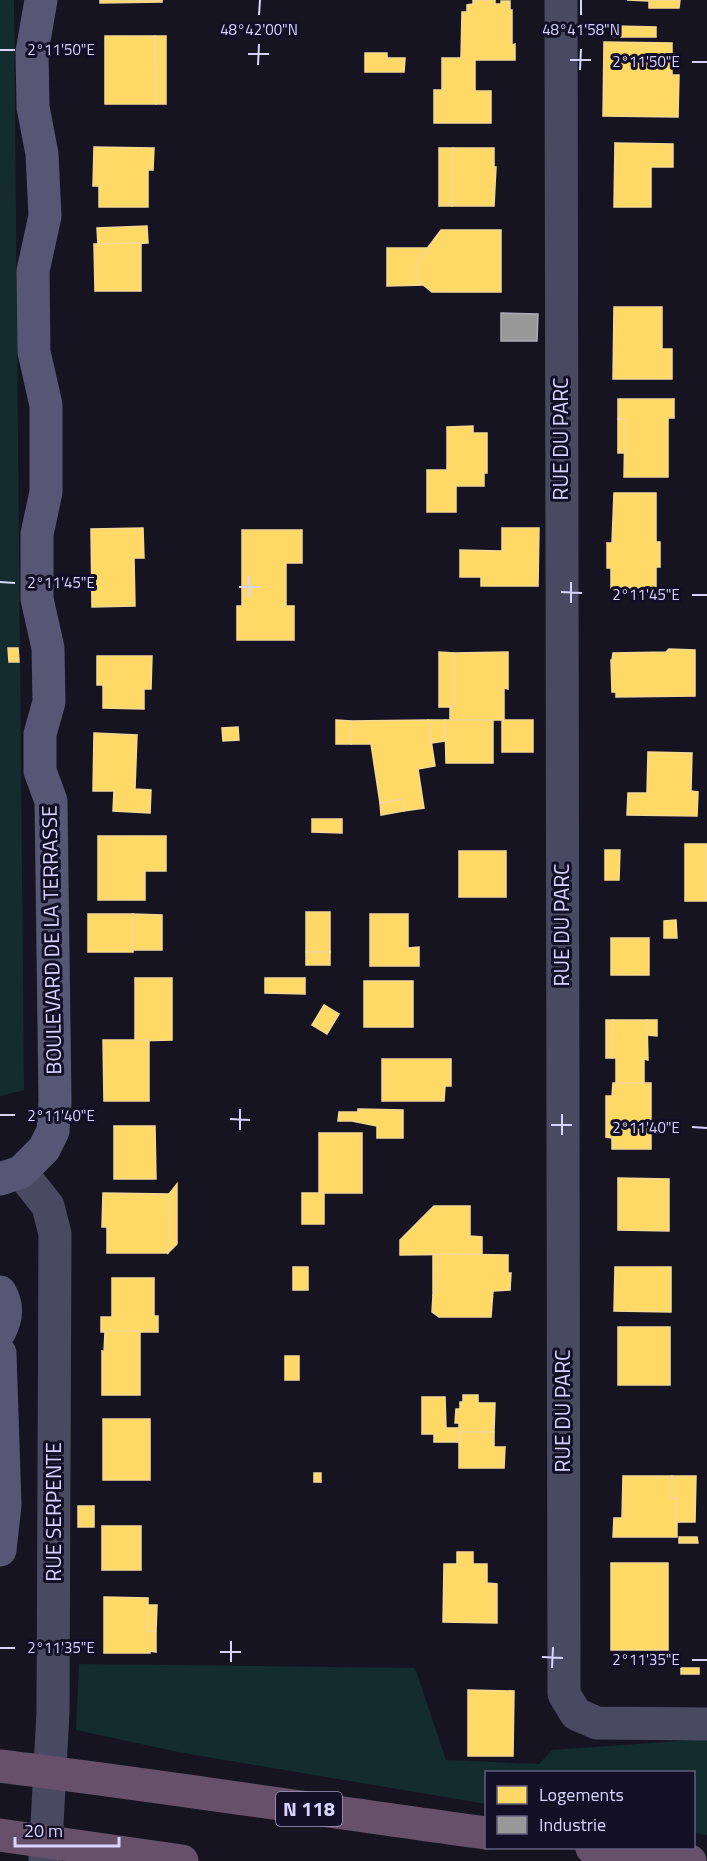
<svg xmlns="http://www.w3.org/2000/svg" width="707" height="1861" viewBox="0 0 707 1861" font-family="'Titillium Web',sans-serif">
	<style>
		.green { fill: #132c2d }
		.homes { fill: #ffd966; stroke: #f4d894; stroke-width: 1.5 }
		.industry { fill: #999; stroke: #acabb8; stroke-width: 1.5 }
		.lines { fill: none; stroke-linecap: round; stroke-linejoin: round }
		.street { stroke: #4a4962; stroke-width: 33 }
		.secondary { stroke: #575674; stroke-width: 33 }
		.highway { stroke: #67516a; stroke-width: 33 }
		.ticks { fill: none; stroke: #d9d4ff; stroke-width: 2 }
		.labels { text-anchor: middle; stroke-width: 6; stroke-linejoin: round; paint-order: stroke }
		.shield { fill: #130f26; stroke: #9e99be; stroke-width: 1.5 }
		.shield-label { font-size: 20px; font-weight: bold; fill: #d9d4ff }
		.street-label { font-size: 21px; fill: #d9d4ff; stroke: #130f26 }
		.ticks-label { font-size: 15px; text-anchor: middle; fill: #d9d4ff; stroke: #130f26; stroke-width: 6; stroke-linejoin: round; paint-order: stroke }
	</style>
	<rect width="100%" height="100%" fill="#161421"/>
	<g class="green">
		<path d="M0,0h14l10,1090 -24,6z"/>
		<path d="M79,1664l336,4 31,92 93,4 13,-14 155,-11v96l-13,-2v-61h-208v32l-308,-52 -102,-22z"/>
	</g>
	<g class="homes">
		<path d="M100,0h62v2l-62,1z"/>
		<path d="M473,0h22v4h6v-3h9v9h2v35l3,-1v16h-40v31h16v32h-57v-33h8v-32h19l1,-46h5v-7l6,-1z"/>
		<path d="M627,0h53l-1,8h-30v-7z"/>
		<path d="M615,26l41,1v10h-41z"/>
		<path d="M105,36h50l1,68h-51z"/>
		<path d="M155,36h11v68h-10z"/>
		<path d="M604,42l68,1v32h7l-1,42 -75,-1z"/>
		<path d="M365,53h22v5h18l-1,14h-39z"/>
		<path d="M615,143l58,1v23h-22v40h-37z"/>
		<path d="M94,147l60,1 -1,22h-5v37h-49v-21h-6z"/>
		<path d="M439,148h14l-1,58h-13z"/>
		<path d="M453,148h41v19h2l-2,39h-42z"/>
		<path d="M147,226l1,17 -50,2 -1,-17z"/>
		<path d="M441,230h60v62h-69l-15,-12v-18z"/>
		<path d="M141,243v48h-46l-1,-47z"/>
		<path d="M387,248h41l-11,14v18l7,5 -37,1z"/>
		<path d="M614,307h48v42h10v30h-59z"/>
		<path d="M618,399h56v19h-6v59h-44l1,-58h-7z"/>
		<rect x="618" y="419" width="7" height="34"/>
		<path d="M473,426v7h14v40h-3v13h-28v26h-29v-42h20v-43z"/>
		<path d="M614,493h42v49h4v25h-4v21h-45v-20h-4v-25h5z"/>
		<path d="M143,528l1,30h-10l1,48 -43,1 -1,-78z"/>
		<path d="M502,528h37l-1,58h-57v-9h-21v-27l42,1z"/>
		<path d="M242,530h60v33h-16v43h8v34h-57v-34h5z"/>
		<path d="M8,648h10l1,14h-10z"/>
		<path d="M669,649l26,1v46l-79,1v-5h-4l-1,-32h1l1,-7 53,-1z"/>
		<path d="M439,652l15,1v54h-15z"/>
		<path d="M508,652v37l-4,-1v32h-54v-13h4v-54z"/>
		<path d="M97,656h55l-1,33h-7v20l-41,-1v-23h-6z"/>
		<path d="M336,720l15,1v23h-15z"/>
		<path d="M428,720l7,46 -17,3 6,39 -20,3 -1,-12 -23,4 -9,-59h-20v-23z"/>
		<path d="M428,720h17v21l-13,2z"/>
		<path d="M445,720h48v43h-47z"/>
		<rect x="502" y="720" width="31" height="32"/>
		<path d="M238,727l1,13 -16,1 -1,-13z"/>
		<path d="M94,733l43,2 -2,54 16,1 -1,23 -37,-2 1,-20h-21z"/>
		<path d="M648,752l44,1 -1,38 7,1 -1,24 -70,-1 1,-22h19z"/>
		<path d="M403,799l1,12 -23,4 -1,-12z"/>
		<path d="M312,819h30v14l-30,-1z"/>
		<path d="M98,836h68v35h-21v29h-47z"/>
		<rect x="685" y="844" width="22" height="57"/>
		<path d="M605,850h15l-1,30h-14z"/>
		<rect x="459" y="851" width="47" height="46"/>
		<rect x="306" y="912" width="24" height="40"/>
		<rect x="88" y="914" width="45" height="38"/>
		<path d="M133,914l29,1v35h-29z"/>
		<path d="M370,914h38v34l11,-1v19h-49z"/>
		<path d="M676,920l1,18h-13v-17z"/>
		<rect x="611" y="938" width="38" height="37"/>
		<rect x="306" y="952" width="24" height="13"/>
		<path d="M135,978h37v62l-37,1z"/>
		<path d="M265,978h40v16l-40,-1z"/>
		<rect x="364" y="981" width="49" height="46"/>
		<path d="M324,1005l15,9 -12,20 -15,-9z"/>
		<path d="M606,1020h7l-1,38h-6z"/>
		<path d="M613,1020h34l1,40 -4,-1v24h-28v-25h-4z"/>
		<path d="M647,1020h10v16l-9,-1z"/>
		<path d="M103,1040h46v61h-45z"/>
		<path d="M382,1059h69v27h-6l-1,15h-62z"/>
		<path d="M613,1083h38v66h-39v-11l-6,-1v-41h6z"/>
		<path d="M358,1109l45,1v28h-26v-12l-25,-5h-14l1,-9h19z"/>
		<path d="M114,1126h41l1,53h-42z"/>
		<rect x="319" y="1133" width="43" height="60"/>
		<path d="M618,1178l51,1v52l-51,-1z"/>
		<path d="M177,1184v60l-9,9 1,-59z"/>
		<path d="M103,1193l66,1 -1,59h-61v-26h-5z"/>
		<rect x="302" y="1193" width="22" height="31"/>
		<path d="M434,1206h36v30l12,1v17l-82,1v-15z"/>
		<path d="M433,1254h6l-2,38 -4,3z"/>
		<path d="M439,1254l69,1v18h3l-1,17 -17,1 -2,26h-52l-7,-5 1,-17 4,-3z"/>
		<rect x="293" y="1267" width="15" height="23"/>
		<path d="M615,1267h56v45l-57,-1z"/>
		<path d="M112,1278h42v38h4v16h-57v-15h11z"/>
		<rect x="618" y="1327" width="52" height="58"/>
		<path d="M105,1331h35v64h-38v-44l2,1z"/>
		<rect x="285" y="1356" width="14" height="24"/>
		<path d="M463,1395h15v8h17l-1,29h-35v-9h-4l1,-14h4v-7h3z"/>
		<path d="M422,1397h23l1,31h13v14h-25v-8h-12z"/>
		<rect x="103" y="1419" width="47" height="61"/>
		<path d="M459,1432h35v15h11l-1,21h-45z"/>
		<rect x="314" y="1473" width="7" height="9"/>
		<path d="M623,1476h49v22h5v39h-64l1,-19h8z"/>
		<path d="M672,1476h24l-1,46h-18v-24h-5z"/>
		<rect x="78" y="1506" width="16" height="21"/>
		<rect x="102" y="1526" width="39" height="44"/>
		<path d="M679,1537h18l1,6h-19z"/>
		<path d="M457,1552h16v12h14v19l10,1v39l-54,-1 1,-58h13z"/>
		<rect x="611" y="1563" width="57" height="87"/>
		<path d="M104,1597l44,1v33h8v21l-6,-1v2h-46z"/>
		<path d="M148,1605h9l-1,26h-8z"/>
		<rect x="681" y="1668" width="18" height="6"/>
		<path d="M468,1690l46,1 -1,65h-45z"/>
	</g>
	<path class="industry" d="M501,313l37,1 -1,27h-36z"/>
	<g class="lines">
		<g class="street">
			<path d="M561,0l3,1694 12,20 21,9 110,1"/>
			<path d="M21,1172l27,34 7,28 -2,478 -8,149"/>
		</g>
		<g class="secondary">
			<path d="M0,1179l21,-7 23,-23 9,-18 2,-29 -4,-301 -11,-30v-37l9,-32 -1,-54 -11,-49v-65l9,-42v-87l-12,-53 -1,-81 12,-55 -3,-62 -9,-47 -1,-55 9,-52"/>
			<path d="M0,1292c8,14 7,25 0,39"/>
			<path d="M0,1353l5,152 -5,45"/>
		</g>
		<g class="highway">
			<path d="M0,1766c162,20 324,45 486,67"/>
			<path d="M0,1835l182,26"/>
			<path d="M592,1848l98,13"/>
		</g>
	</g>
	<path class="ticks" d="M259,15l1,-15M581,15v-15M0,50h15M248,54h21M570,60h21M692,62h15M258,65l1,-21M580,70l1,-21M0,582l15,1M239,587h21M561,592l21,1M692,595h15M249,597v-21M571,603v-21M0,1115h15M230,1119l20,1M551,1125h21M692,1127l15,1M240,1130v-21M562,1135v-21M0,1648h15M220,1652h21M542,1657l21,1M692,1660h15M231,1662v-21M552,1668l1,-21"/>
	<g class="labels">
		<rect class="shield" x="276" y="1792" width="66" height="34" rx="4.5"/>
		<g class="shield-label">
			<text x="309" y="1816">N 118</text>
		</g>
		<g class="street-label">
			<text transform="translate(561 439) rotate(-90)" y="7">RUE DU PARC</text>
			<text transform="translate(562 925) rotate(-90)" y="7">RUE DU PARC</text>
			<text transform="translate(52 940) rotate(-91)" y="7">BOULEVARD DE LA TERRASSE</text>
			<text transform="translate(563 1411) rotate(-90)" y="7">RUE DU PARC</text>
			<text transform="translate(54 1512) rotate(-90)" y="7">RUE SERPENTE</text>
		</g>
	</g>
	<g class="ticks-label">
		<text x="259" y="35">48°42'00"N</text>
		<text x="581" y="35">48°41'58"N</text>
		<text x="61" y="55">2°11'50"E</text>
		<text x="646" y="67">2°11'50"E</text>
		<text x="61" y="588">2°11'45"E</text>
		<text x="646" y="600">2°11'45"E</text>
		<text x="61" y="1121">2°11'40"E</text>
		<text x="646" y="1133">2°11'40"E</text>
		<text x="61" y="1653">2°11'35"E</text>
		<text x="646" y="1665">2°11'35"E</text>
	</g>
	<rect x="485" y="1771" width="210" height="78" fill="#130f26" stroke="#625e7d" stroke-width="1.5"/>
	<rect x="497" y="1786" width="30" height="18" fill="#ffd966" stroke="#625e7d" stroke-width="1.5"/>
	<text x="539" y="1801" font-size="18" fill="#d9d4ff">Logements</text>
	<rect x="497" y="1816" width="30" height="18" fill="#999999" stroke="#625e7d" stroke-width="1.5"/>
	<text x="539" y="1831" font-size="18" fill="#d9d4ff">Industrie</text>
	<path d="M15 1837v9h104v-9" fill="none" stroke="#d9d4ff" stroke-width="3"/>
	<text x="24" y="1837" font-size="18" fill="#d9d4ff" stroke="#130f26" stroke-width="4.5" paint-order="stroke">20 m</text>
</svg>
